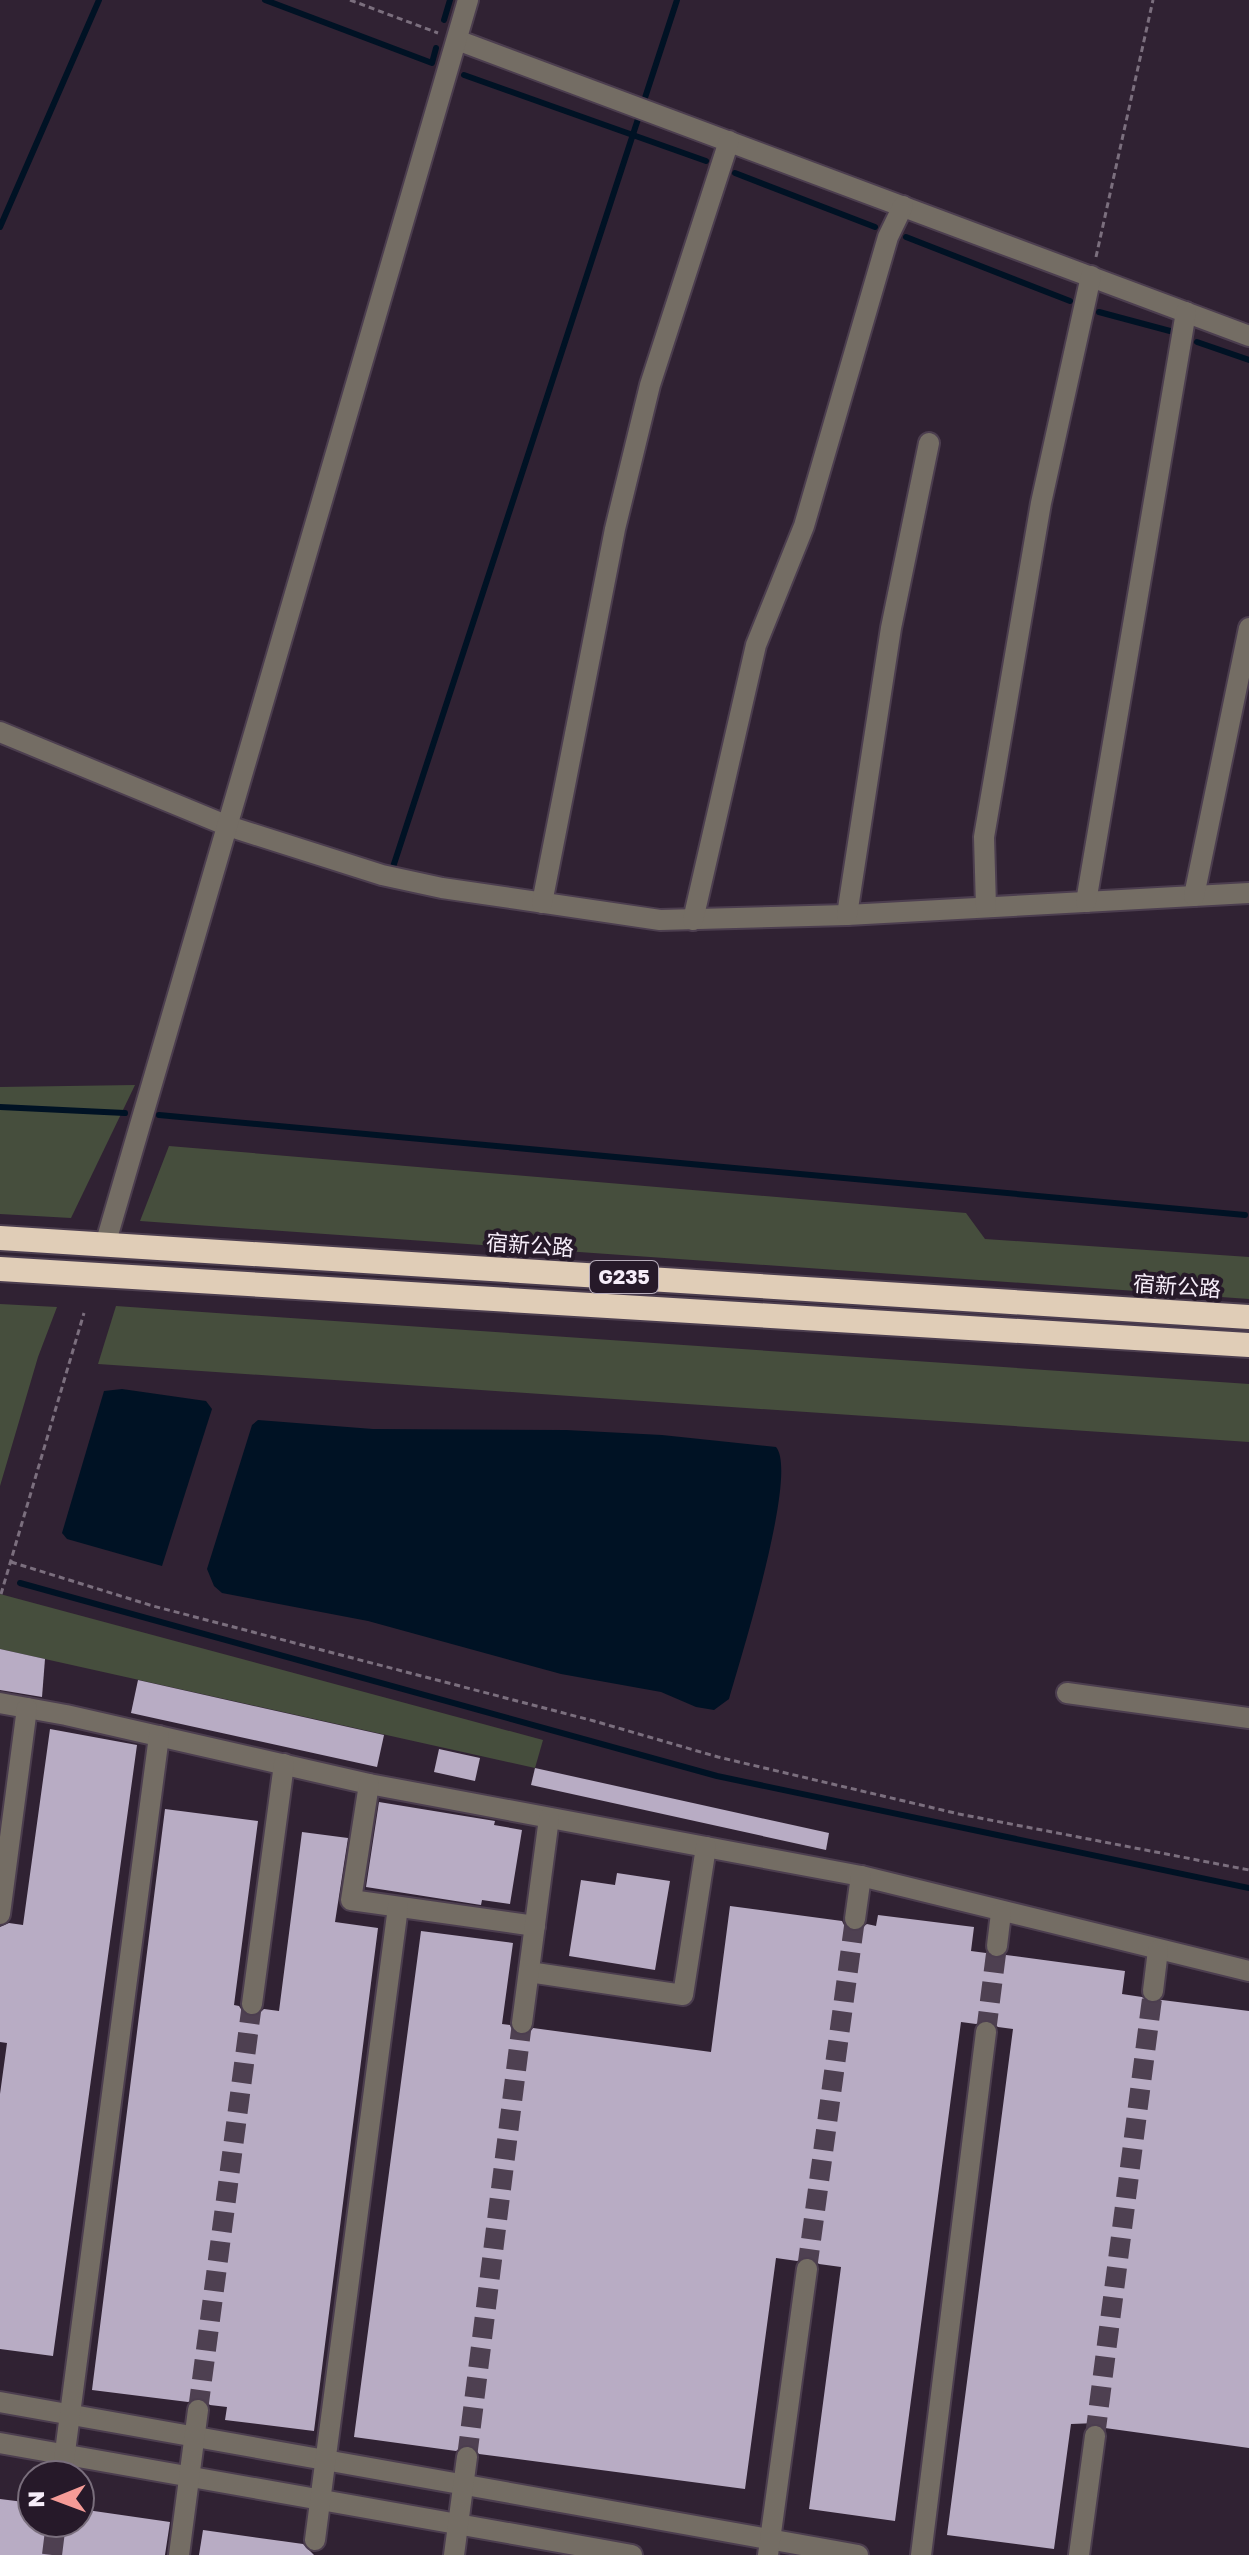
<svg xmlns="http://www.w3.org/2000/svg" width="1249" height="2555" viewBox="0 0 1249 2555" font-family="'Golos Text','Noto Sans SC',sans-serif">
	<style>
		.green { fill: #464e3d }
		.water { fill: #001224 }
		.lines { fill: none; stroke-linecap: round; stroke-linejoin: round }
		.stream { stroke: #001224; stroke-width: 6 }
		.building { fill: #b8acc4 }
		.minor-tunnel { stroke: #4e4051; stroke-width: 20; stroke-dasharray: 20 10; stroke-linecap: butt }
		.minor-casing { stroke: #4c3e4f; stroke-width: 24 }
		.highway-casing { stroke: #4c3e4f; stroke-width: 28 }
		.path { stroke: #7b6f7e; stroke-width: 3; stroke-dasharray: 6 4; stroke-linecap: butt }
		.minor { stroke: #746d64; stroke-width: 20 }
		.highway { stroke: #e0cdb7; stroke-width: 24 }
		.labels { text-anchor: middle; stroke-width: 8; stroke-linejoin: round; paint-order: stroke }
		.shield { fill: #261929; stroke: #b8adbb; stroke-width: 2 }
		.shield-label { font-size: 20px; font-weight: bold; fill: #f6edf9 }
		.street-label { font-size: 22px; fill: #f6edf9; stroke: #261929 }
	</style>
	<rect width="100%" height="100%" fill="#302233"/>
	<g class="green">
		<path d="M135,1085l-64,133 -71,-4v-127z"/>
		<path d="M169,1146l797,67 19,26 264,18v42l-1109,-78z"/>
		<path d="M0,1304l57,3 -19,50 -38,129z"/>
		<path d="M116,1306l1133,78v58l-1151,-78z"/>
		<path d="M0,1594l543,146 -8,28 -535,-119z"/>
	</g>
	<g class="water">
		<path d="M122,1389l84,12 6,8 -50,157 -95,-27 -5,-6 42,-142z"/>
		<path d="M258,1420l115,9 193,1 96,5 114,12c23,26 -36,213 -47,252l-15,11 -18,-3 -35,-15 -100,-18 -193,-53 -146,-28 -8,-7 -7,-17 45,-144z"/>
	</g>
	<g class="lines">
		<g class="stream">
			<path d="M265,0l167,63 4,-15"/>
			<path d="M444,20l6,-20"/>
			<path d="M464,75l242,86"/>
			<path d="M735,173l140,54"/>
			<path d="M0,227l99,-227"/>
			<path d="M906,237l164,64"/>
			<path d="M1099,312l71,19"/>
			<path d="M1197,342l52,18"/>
			<path d="M393,867l284,-867"/>
			<path d="M0,1107l125,6"/>
			<path d="M159,1115l1086,100"/>
			<path d="M20,1583l697,193 532,112"/>
		</g>
	</g>
	<g class="building">
		<path d="M0,1649l45,10 -3,38 -42,-7z"/>
		<path d="M138,1680l246,55 -7,32 -246,-54z"/>
		<path d="M50,1729l87,16 -84,611 -53,-7v-255l7,-51 -7,-1v-115l9,-4 14,2z"/>
		<path d="M439,1749l41,9 -5,23 -41,-9z"/>
		<path d="M535,1768l294,65 -3,17 -295,-65z"/>
		<path d="M379,1802l116,19 -1,4 28,5 -12,74 -28,-4 -1,5 -115,-18z"/>
		<path d="M165,1809l93,12 -24,184 5,1 6,9 11,1 8,-7 15,2 23,-179 46,6 -13,84 43,6 -64,503 -89,-11 2,-13 -17,-2 -10,-8 -12,5 -96,-12z"/>
		<path d="M617,1873l53,8 -15,89 -86,-14 12,-76 34,5z"/>
		<path d="M730,1906l112,15 4,8 8,3 13,-8 9,2 2,-11 96,12 -3,24 15,2 9,6 11,-4 119,16 -3,23 20,3 9,7 11,-4 87,11v437l-144,-20 -8,-5 -26,1 -17,125 -107,-14 66,-506 -15,-2 -11,-8 -11,5 -15,-2 -66,499 -86,-12 32,-242 -22,-3 -9,-8 -13,5 -21,-3 -31,231 -266,-35 -10,-10 -13,7 -102,-14 67,-506 92,12 -11,81 8,1 5,9 11,1 7,-7 178,24z"/>
		<path d="M0,2499l32,4v20h48v-14l90,13 -5,33h-165z"/>
		<path d="M203,2530l100,14 11,11h-115z"/>
	</g>
	<g class="lines">
		<g class="minor-tunnel">
			<path d="M986,2032l11,-86"/>
			<path d="M807,2269l48,-350"/>
			<path d="M198,2410l54,-406"/>
			<path d="M1095,2436l58,-445"/>
			<path d="M467,2457l55,-434"/>
			<path d="M52,2555l4,-32"/>
		</g>
		<g class="minor-casing">
			<g id="minor">
				<path d="M457,40l792,296"/>
				<path d="M0,732l228,94 154,49 60,13 218,32 187,-5 402,-22"/>
				<path d="M1194,896l55,-268"/>
				<path d="M1086,902l100,-590"/>
				<path d="M542,903l73,-374 35,-144 79,-244"/>
				<path d="M986,907l-2,-70 57,-334 50,-227"/>
				<path d="M847,915l44,-287 38,-185"/>
				<path d="M693,920l63,-275 48,-119 84,-289 15,-31"/>
				<path d="M105,1245l363,-1245"/>
				<path d="M1067,1693l182,25"/>
				<path d="M0,1703l66,12 303,69 492,92 388,95"/>
				<path d="M369,1784l-18,116 184,26"/>
				<path d="M0,1914l27,-206"/>
				<path d="M855,1919l6,-43"/>
				<path d="M997,1946l4,-33"/>
				<path d="M529,1972l154,23 23,-148"/>
				<path d="M1153,1991l5,-41"/>
				<path d="M252,2004l32,-240"/>
				<path d="M522,2023l27,-205"/>
				<path d="M0,2402l858,153"/>
				<path d="M0,2443l632,112"/>
				<path d="M62,2475l97,-739"/>
				<path d="M315,2540l83,-633"/>
				<path d="M179,2555l19,-145"/>
				<path d="M454,2555l13,-98"/>
				<path d="M768,2555l39,-286"/>
				<path d="M921,2555l65,-523"/>
				<path d="M1079,2555l16,-119"/>
			</g>
		</g>
		<g class="highway-casing">
			<g id="highway">
				<path d="M0,1238l1249,79"/>
				<path d="M0,1269l1249,76"/>
			</g>
		</g>
		<g class="path">
			<path d="M350,0l88,33"/>
			<path d="M1096,257l57,-257"/>
			<path d="M11,1562l142,44 441,115 124,36 241,57 290,56"/>
			<path d="M1,1594l83,-281"/>
		</g>
		<use href="#minor" class="minor"/>
		<use href="#highway" class="highway"/>
	</g>
	<g class="labels">
		<rect class="shield" x="590" y="1261" width="68" height="32" rx="6"/>
		<g class="shield-label">
			<text x="624" y="1284">G235</text>
		</g>
		<g class="street-label">
			<text transform="translate(530 1245) rotate(4)" y="8">宿新公路</text>
			<text transform="translate(1177 1286) rotate(4)" y="8">宿新公路</text>
		</g>
	</g>
	<g transform="translate(56 2499) rotate(269)"><circle r="38" fill="#261929" stroke="#796e7c" stroke-width="2"/>
	<path d="M0-6L14 30L0 20L-14 30Z" fill="#f59b97"/>
	<text y="-12" font-size="22" font-weight="bold" text-anchor="middle" fill="#f6edf9">N</text>
	</g>
</svg>
